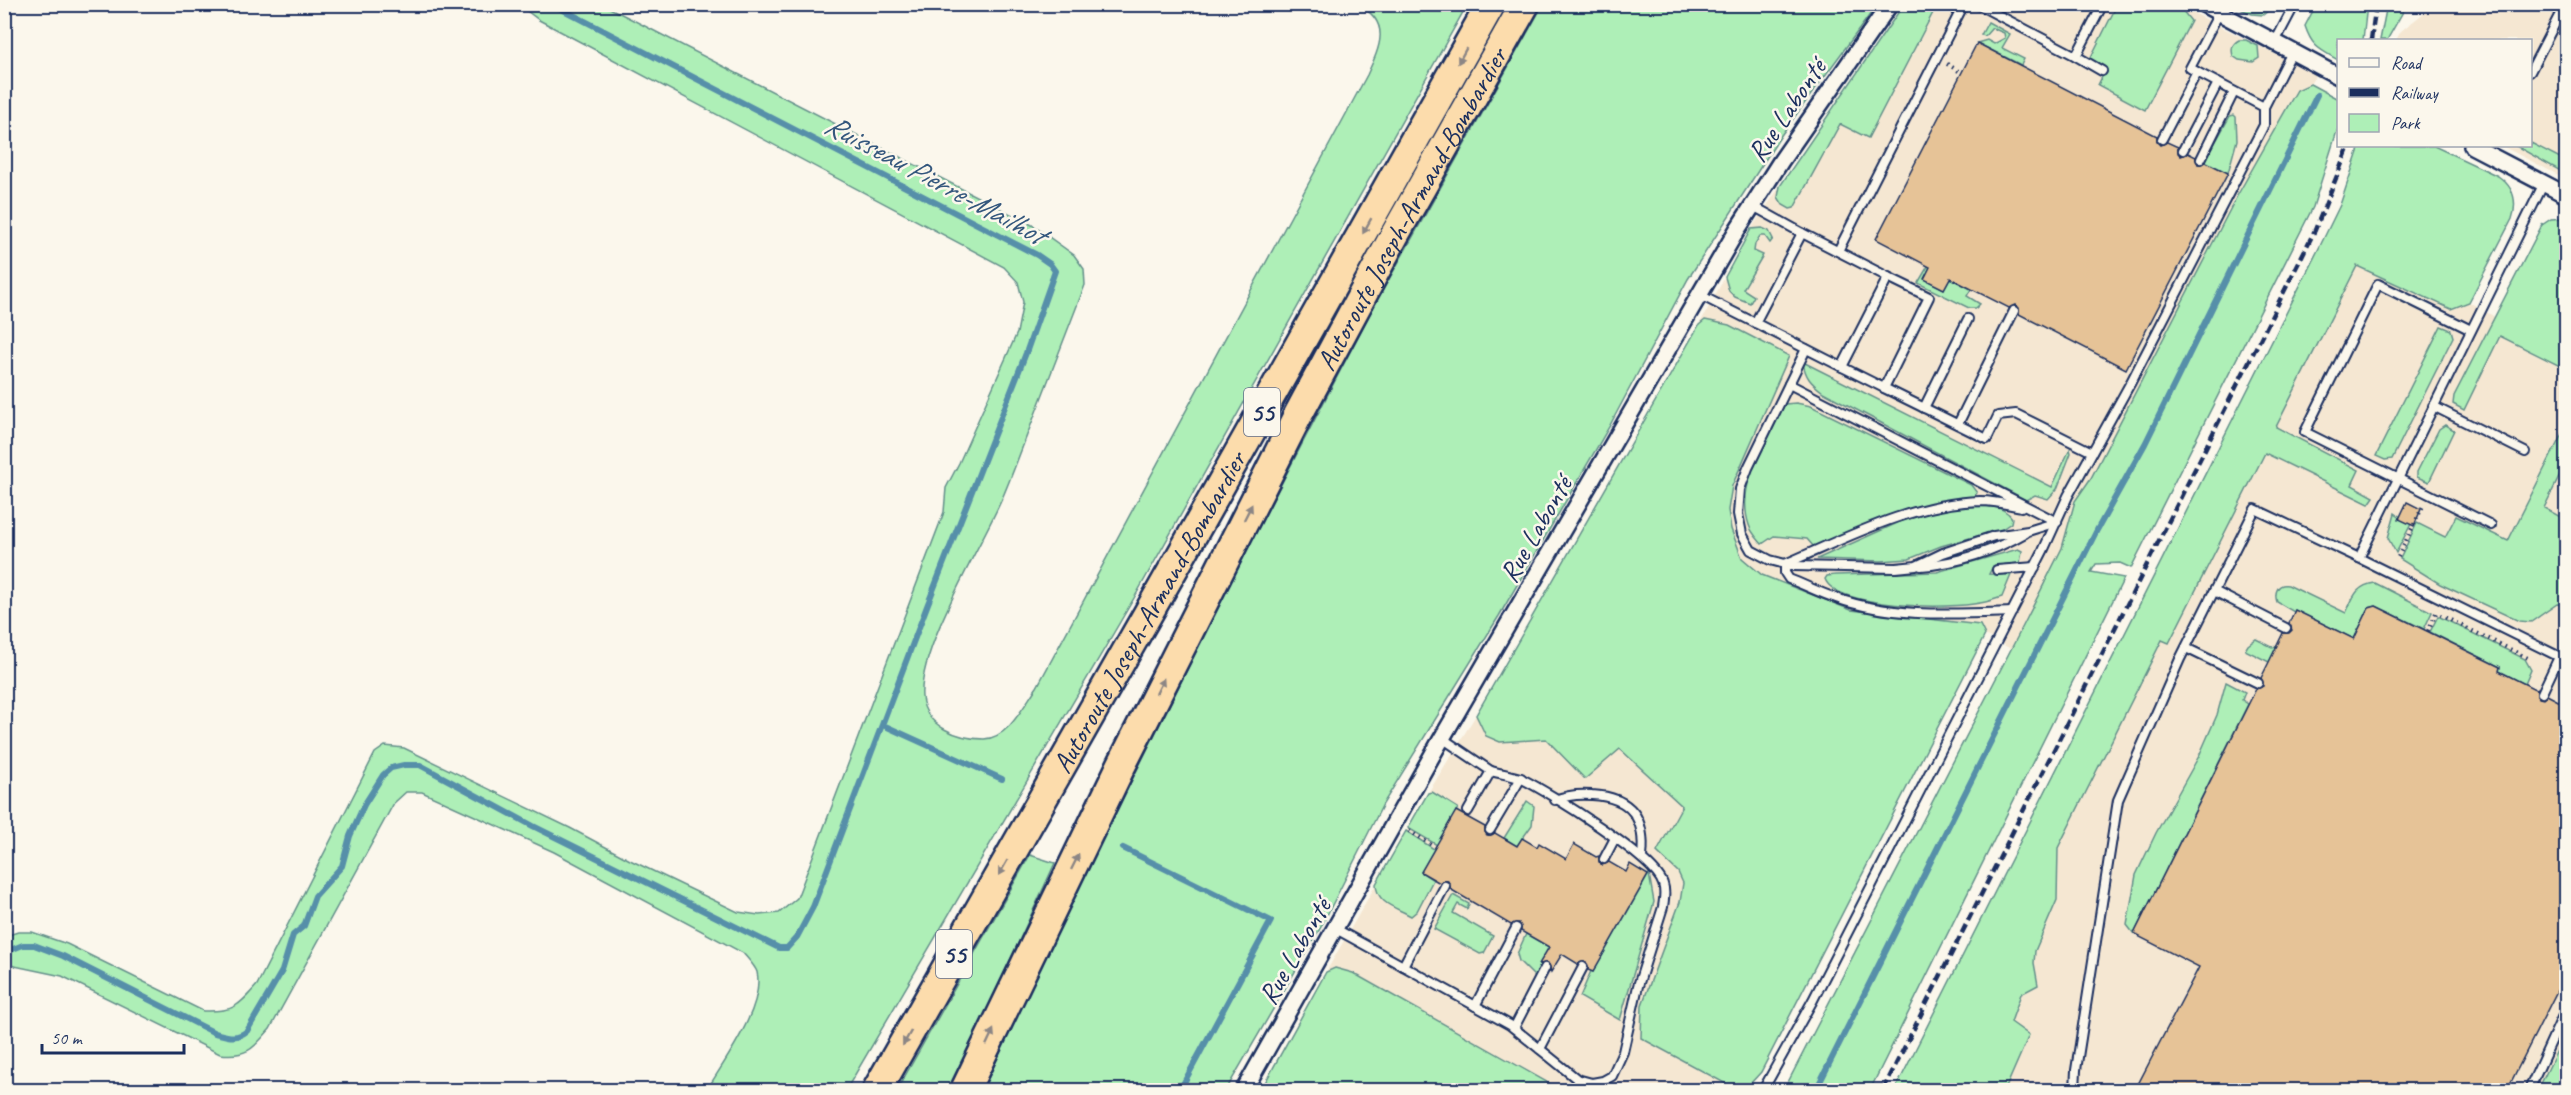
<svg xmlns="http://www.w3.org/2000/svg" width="2571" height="1095" viewBox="0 0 2571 1095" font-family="Caveat,sans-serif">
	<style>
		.built { fill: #f5e7d2 }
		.green { fill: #aeefb7; stroke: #648f8a; stroke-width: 1.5 }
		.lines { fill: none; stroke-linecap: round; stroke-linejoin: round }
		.stream { stroke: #578fa9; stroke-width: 6 }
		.building { fill: #e6c397; stroke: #1b2f5e; stroke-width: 1.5 }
		.service-casing { stroke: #1b2f5e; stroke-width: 12 }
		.minor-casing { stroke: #1b2f5e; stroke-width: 20 }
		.motorway-casing { stroke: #1b2f5e; stroke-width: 33 }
		.path { stroke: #1b2f5e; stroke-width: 4; stroke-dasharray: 1.5 4.5; stroke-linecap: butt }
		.service { stroke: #fbf7ec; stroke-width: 8 }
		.minor { stroke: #fbf7ec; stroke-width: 15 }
		.motorway { stroke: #fcdcac; stroke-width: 28 }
		.rail { stroke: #1b2f5e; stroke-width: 4.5; stroke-dasharray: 9 4.5; stroke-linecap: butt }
		.oneway { fill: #8c8685 }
		.labels { text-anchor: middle; stroke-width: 5; stroke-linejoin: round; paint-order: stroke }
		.shield { fill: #fbf7ec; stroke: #5e6b89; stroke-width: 1.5 }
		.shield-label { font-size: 27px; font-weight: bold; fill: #1b2f5e }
		.street-label { font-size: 28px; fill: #1b2f5e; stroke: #fbf7ec }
		.water-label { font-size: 30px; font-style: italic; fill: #34577d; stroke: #fbf7ec }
	</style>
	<rect width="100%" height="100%" fill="#fbf7ec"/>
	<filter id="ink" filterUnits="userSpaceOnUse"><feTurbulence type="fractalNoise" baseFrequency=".0167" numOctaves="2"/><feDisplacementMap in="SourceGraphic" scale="12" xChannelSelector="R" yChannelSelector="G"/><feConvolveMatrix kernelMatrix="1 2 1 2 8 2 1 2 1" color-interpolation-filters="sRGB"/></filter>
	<g filter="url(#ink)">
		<g class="built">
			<path d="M1904,5h274l138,70 -6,9 -13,6 -60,106 -146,282 -16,23 -13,47 -51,101 -26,-14 -6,-10 -128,-15 -89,-35 -20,-17 -11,-29 -3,-19 4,-24 13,-29 -46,-132 52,-96z"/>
			<path d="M2434,5h132v174l-64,-33h28v-106h-134l5,-9z"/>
			<path d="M2348,259l102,50 19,-7 26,15 -6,13 77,39v721h-629z"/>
			<path d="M1476,715l10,21 14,6 46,-3 39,40 35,-31 63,58 -25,46 20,20 5,11 -3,19 -39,136 81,44 -4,8h-157l-208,-117 -18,-5 -9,4 102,-179z"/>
		</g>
		<g class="green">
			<path d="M1904,4l33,1 -69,133 -28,-14 -46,84 -4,1 -7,-4 -5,-8 2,-11z"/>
			<path d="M519,5h85l428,220 42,30 10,14 1,16c-18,46 -36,93 -54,140 -10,25 -19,51 -30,76 -21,47 -83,148 -79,196 3,30 37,42 62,42 25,-1 40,-34 53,-52l330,-612c13,-28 25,-53 -9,-70h109l-330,588 -291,497h-139c17,-29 58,-83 50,-118 -2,-6 -9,-13 -14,-19l-189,-101 -132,-60h-16l-12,11 -124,226c-17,20 -23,28 -50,25l-158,-78 -52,-11 -5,4v-33l13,-4h14l35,12 136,67c30,1 35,-4 54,-26l118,-232 10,-7 19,2 166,80 60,32 108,52 21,3 20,-2 18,-15 147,-386 2,-24 13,-25 58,-130 6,-31 -5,-20 -14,-15 -465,-247z"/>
			<path d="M1543,5h334l-95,129 -94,145 -79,148 -110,189 -116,188 -62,123 -95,163h-243l58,-128 211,-422 122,-234z"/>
			<path d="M2117,5h61l13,16 -46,89 -47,-25 8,-16 -16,-10z"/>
			<path d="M2231,5h44l-12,10 -11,-1z"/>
			<path d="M2316,5h51l-4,35h-25v20c-19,-11 -26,-13 -33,-34z"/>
			<path d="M2387,5h24l-7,5 -17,30h-7z"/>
			<path d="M1988,22l22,12 -8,14 22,11 -3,6 -44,-22 10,-3 7,4 11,-6 -1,-5 -12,-5 -7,8 -4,-1z"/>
			<path d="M2239,40h7l12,6 1,12 -6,4 -14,-2 -6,-4c-2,-8 -1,-12 6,-16z"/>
			<path d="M2310,84l28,15v29l-25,79 -182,361 -11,-5 -24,1 -5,8 33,6 -254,512h-86l240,-466 38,-76 13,-47 16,-23 146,-282 60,-106z"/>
			<path d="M2234,115l2,2 1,23 -9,33 -23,-12 25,-45z"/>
			<path d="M2531,143l35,18v13l-50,-28h14z"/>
			<path d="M2360,146h74l64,30c16,11 20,25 14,43l-43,83 -18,7 -94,-43 -81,161 83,43 -7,15 22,12 -5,7 -104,-51 -96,190 -7,-3 -104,208 -1,52 -22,51 -1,12 4,22 -17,9 -10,28 18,13 -24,55h-110l425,-844 20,-41z"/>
			<path d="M2566,218v151l-66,-33 -36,74 -11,-6 1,-8 88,-171 9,-6z"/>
			<path d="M1762,228l7,3 4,8 -3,4 -5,-7h-5l-5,8 -1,7 9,4 -20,34 11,7 -4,7 -15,-6 -6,-6 -4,-14 26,-48z"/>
			<path d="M1928,266l2,1 -5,12 19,10 6,-11 21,11 -4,7 13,8 -4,4h-7l-51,-25z"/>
			<path d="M1705,320l24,5 60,31 -57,130 -4,24 3,19 11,29 20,17 89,35 129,15 5,10 -224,437 -11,12 -22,1 -87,-47 1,-33 38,-103 3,-19 -5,-11 -21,-20 25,-46 -62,-57 -35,30 -39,-40 -46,3 -14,-6 -10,-21 223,-390z"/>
			<path d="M2441,326l10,4 2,7 -61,122 -7,1 -9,-4z"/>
			<path d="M1803,362l249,125 18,-38 1,4 -14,36 -9,10 -13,-4 -9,5 -203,-108c-12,-9 -18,-15 -20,-30z"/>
			<path d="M1796,403l15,3 160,79 6,8 -5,5 -49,8 -109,41 -7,-8 -33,-3 -12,8c-5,-6 -11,-12 -13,-19 -14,-41 18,-86 36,-121z"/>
			<path d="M2445,425l9,5 -25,52 -12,-5v-5l22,-43z"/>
			<path d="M2566,426v37l-22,45 22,12v85l-9,-1 -26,18 -12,-1 -79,-37 -40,-25 17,-36 28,14 11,-21 52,25z"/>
			<path d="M1961,507c16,0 41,-5 51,11l-1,5 -9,6 -61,17 -32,13 -28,2 -64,-2 105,-47z"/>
			<path d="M2395,513l16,11 -15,29 -8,-15z"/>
			<path d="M2018,549l4,2 -2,12 -27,3 -4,8 22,1 -9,22c-7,2 -15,5 -22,6 -28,6 -144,6 -155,-24l2,-3 8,-1 102,-3z"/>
			<path d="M2375,583l57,29 -8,17 -48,-23 -7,2 -15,31 -59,-29 -1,2 -17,-10c-3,-9 0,-19 11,-17l58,28c7,-15 10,-28 29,-30z"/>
			<path d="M2438,616l87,43 6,11 -6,14 -26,-13 1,-4 -70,-35z"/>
			<path d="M2256,639l16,8 5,-1 -8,16 -24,-12 3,-5z"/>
			<path d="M2226,682l19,10 -3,8 6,4 -114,230 -7,-9 9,-50 20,-42 43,-77 18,-41z"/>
			<path d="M1432,792l26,16 -21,37 -29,-17 20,-35z"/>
			<path d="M1527,801l7,5 -2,19 -15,21 -13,-8z"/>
			<path d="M1406,831l28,18 -13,23 12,8 -16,31 -6,5c-16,-9 -34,-12 -35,-32z"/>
			<path d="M1030,855l25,8 -105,227h-53z"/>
			<path d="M1649,874l5,28 -34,118 -40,-23 11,-26 2,1z"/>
			<path d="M1453,895l16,9 -2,5 -9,-5 -5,9 40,23 -9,17 -4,1 -46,-25z"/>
			<path d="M1526,934l23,13 -14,30 -16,-16 -2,-7z"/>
			<path d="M1335,968l18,5 208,117h-300l65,-118z"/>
			<path d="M2566,1031v59h-28l26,-54z"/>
		</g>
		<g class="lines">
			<g class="stream">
				<path d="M883,725l119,54"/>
				<path d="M1123,848l148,73 -91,169"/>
				<path d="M8,951l15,-6h11l29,11 152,77c12,3 21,7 32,-2l35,-60 11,-36 11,-9 11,-30 27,-30 8,-30 14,-31 19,-30 8,-7 13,-3h16l113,61 246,122h8l10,-11 16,-30 114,-301 99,-253 29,-82 -5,-7 -13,-9 -485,-251"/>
				<path d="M1816,1090l281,-560 48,-86 172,-349"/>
			</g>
		</g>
		<g class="building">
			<path d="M1977,43l180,93v6l3,3 7,-3 11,5v6l3,3 7,-3 8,4 2,7 8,-2 22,11 -102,196 -107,-55v-6l-3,-3 -7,3 -59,-30 -6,11 -20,-10 6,-12 -54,-28z"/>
			<path d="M2407,502l14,7 -7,17 -15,-7z"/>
			<path d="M2376,606l124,61 -1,4 38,19 2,8 4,1 4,-4 19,10v268l-59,117h-372l64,-123 -65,-33 122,-245 7,-3 -2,-8 8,-16 14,-29h6l3,-3 -3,-7 6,-13 59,29 15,-31z"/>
			<path d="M1456,811l29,16v5l2,3 8,-2 22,13 5,-8 15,9 2,-4 27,16 8,-15 22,13 3,-1v6l3,3 7,-3 17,10 4,-8 18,11 -55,97 -5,-2 -2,-8 -8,2 -16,-10 -11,18 -3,-9 -9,1 10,-17 -28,-16 -2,-8 -8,2 -61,-36 -2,-8 -4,-1 -4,3 -19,-11z"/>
		</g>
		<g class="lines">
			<g class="service-casing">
				<g id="service">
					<path d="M1977,4l99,52 27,-52"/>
					<path d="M2219,13l-29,55 7,4 67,35 28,-55"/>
					<path d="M2275,42l20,-38"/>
					<path d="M2076,56l26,15"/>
					<path d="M2530,72l35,-68"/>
					<path d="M2162,139l35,-67"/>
					<path d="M2183,150l35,-67"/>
					<path d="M2201,159l33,-67"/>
					<path d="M2544,183l-185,375 207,102"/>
					<path d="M1753,206l49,27 -47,90"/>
					<path d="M1838,251l126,-247"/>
					<path d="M1700,295l142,72 46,-90 -86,-44"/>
					<path d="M2471,330l-93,-46 -73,148 186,93"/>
					<path d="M1806,349l-58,119 -8,21 -2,25 4,20 9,16 19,10 23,6 103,2 20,-2 27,-13 51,-17 34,-5 29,-9"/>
					<path d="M1842,367l42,21 45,-91 -41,-20"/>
					<path d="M1789,384l268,138"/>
					<path d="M1884,388l103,51 11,-23 18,-2 76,38"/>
					<path d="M2433,406l92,46"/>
					<path d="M1924,408l44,-89"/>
					<path d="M1958,424l56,-113"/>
					<path d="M1785,564c61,-26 127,-61 195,-63 14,0 27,3 41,6"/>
					<path d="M1785,564v9l4,6c16,6 31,14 47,19 56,20 118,16 176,14"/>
					<path d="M1921,566c38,-3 71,-14 104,-33"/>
					<path d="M1997,570l38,-3"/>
					<path d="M2214,591l72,37"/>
					<path d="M2186,648l72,35"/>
					<path d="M2542,693l17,-36"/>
					<path d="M1442,738l49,33 -23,40"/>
					<path d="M1555,800c12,-5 24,-6 37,-5 40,2 54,24 50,62"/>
					<path d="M1490,830l31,-52"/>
					<path d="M1604,859l11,-21"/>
					<path d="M1336,929l174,96 67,54 15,4 11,-2 9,-5 11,-24 15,-66 25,-79c1,-8 3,-15 0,-23 -8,-26 -113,-91 -141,-105 -9,-4 -21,-5 -31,-8"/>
					<path d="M1403,966l42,-80"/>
					<path d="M1475,1006l41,-78"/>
					<path d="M1514,1028l31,-60"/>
					<path d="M1540,1049l43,-82"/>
					<path d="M1763,1090l50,-90 230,-449 25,-55 63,-114 133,-257v-18"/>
					<path d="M2075,1090l1,-20 42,-270 62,-141 75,-150 104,49"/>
					<path d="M2529,1090l37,-81"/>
				</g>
			</g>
			<g class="minor-casing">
				<g id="minor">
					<path d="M2203,4l135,72"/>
					<path d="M2472,146l94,49"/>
					<path d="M1244,1090l194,-345 299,-515 44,-69 109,-157"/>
				</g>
			</g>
			<g class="motorway-casing">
				<g id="motorway">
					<path id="s1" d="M877,1090l306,-538 308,-548"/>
					<path id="s2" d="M965,1090l156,-324 177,-351 96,-179 131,-232"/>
				</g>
			</g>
			<g class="path">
				<path d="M1947,64l15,9"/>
				<path d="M2398,557l26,-53"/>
				<path d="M2428,631l8,-18 92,45"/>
				<path d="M1409,831l26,16"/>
			</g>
			<use href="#service" class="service"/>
			<use href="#minor" class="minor"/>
			<use href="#motorway" class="motorway"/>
			<g class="rail">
				<path d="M2371,40l5,-36"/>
				<path d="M1883,1090l432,-860 34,-84"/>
			</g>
		</g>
		<defs><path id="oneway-solid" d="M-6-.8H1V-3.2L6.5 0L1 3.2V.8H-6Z" transform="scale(1.5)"/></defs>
		<g class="oneway">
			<use href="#oneway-solid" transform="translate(1462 56) rotate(119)"/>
			<use href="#oneway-solid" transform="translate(1367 226) rotate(119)"/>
			<use href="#oneway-solid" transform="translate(1248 512) rotate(-63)"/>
			<use href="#oneway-solid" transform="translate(1160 686) rotate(-64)"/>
			<use href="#oneway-solid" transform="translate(1075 862) rotate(-64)"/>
			<use href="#oneway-solid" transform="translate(1003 868) rotate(120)"/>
			<use href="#oneway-solid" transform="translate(990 1037) rotate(-65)"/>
			<use href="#oneway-solid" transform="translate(907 1038) rotate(120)"/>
		</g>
	</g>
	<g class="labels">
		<g class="shield">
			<rect x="1244" y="388" width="36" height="48" rx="4.5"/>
			<rect x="936" y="930" width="36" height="48" rx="4.5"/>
		</g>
		<g class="shield-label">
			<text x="1262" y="421">55</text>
			<text x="954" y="963">55</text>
		</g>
		<g class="street-label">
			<text transform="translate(1786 110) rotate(-56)" y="10">Rue Labonté</text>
			<text dy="10" stroke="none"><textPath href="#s2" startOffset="988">Autoroute Joseph-Armand-Bombardier</textPath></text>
			<text transform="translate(1535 529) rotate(-60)" y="10">Rue Labonté</text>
			<text dy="10" stroke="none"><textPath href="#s1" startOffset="550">Autoroute Joseph-Armand-Bombardier</textPath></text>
			<text transform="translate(1294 951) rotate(-60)" y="10">Rue Labonté</text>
		</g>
		<g class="water-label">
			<text transform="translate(935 179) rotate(28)" y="10">Ruisseau Pierre-Mailhot</text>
		</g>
	</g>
	<rect width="2571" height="1095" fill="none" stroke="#fbf7ec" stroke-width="24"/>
	<rect x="12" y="12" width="2547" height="1071" fill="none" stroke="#1b2f5e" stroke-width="2" filter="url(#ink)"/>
	<rect x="2337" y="39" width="195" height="108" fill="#fbf7ec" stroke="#a1a7b3" stroke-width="1.5"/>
	<rect x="2349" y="58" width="30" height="9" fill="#fbf7ec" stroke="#a1a7b3" stroke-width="1.5"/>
	<text x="2391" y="69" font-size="18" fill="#1b2f5e">Road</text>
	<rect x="2349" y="88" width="30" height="9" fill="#1b2f5e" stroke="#a1a7b3" stroke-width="1.5"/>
	<text x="2391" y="99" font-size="18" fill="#1b2f5e">Railway</text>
	<rect x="2349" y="114" width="30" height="18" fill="#aeefb7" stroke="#a1a7b3" stroke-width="1.5"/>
	<text x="2391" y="129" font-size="18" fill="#1b2f5e">Park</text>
	<path d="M42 1044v9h142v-9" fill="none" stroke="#1b2f5e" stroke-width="3"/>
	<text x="51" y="1044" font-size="18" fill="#1b2f5e" stroke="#fbf7ec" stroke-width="4.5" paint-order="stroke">50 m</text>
</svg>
